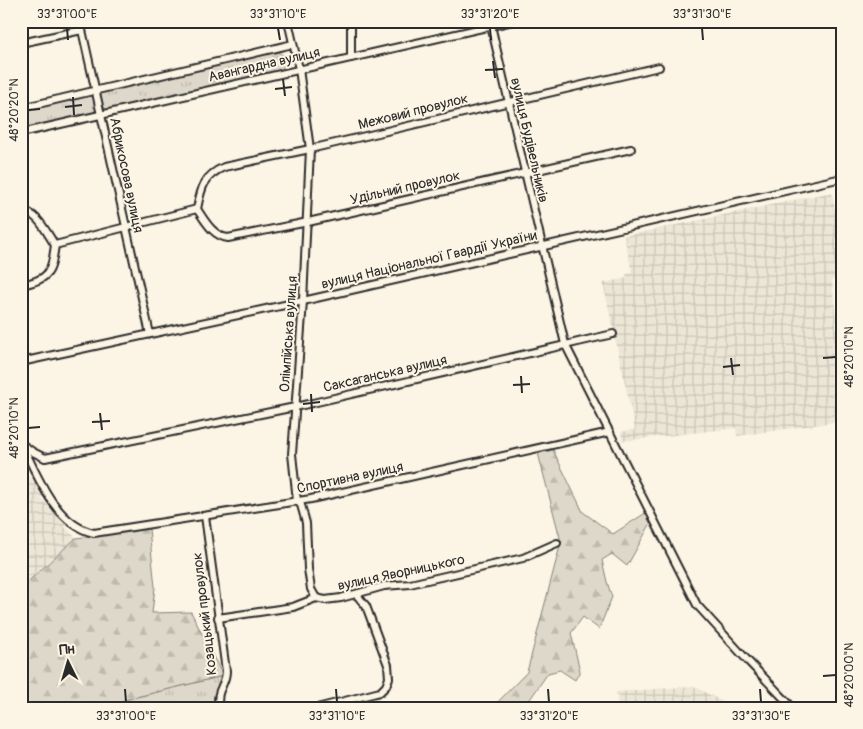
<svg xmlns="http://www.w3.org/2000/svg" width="863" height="729" viewBox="0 0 863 729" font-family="Pangolin,sans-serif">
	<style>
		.industrial { fill: url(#industrial-grid) }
		.grass { fill: url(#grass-tufts); stroke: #84827a }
		.forest { fill: url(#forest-firs); stroke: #84827a }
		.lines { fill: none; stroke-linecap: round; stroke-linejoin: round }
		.minor-casing { stroke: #2b2b2b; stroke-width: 10 }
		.minor { stroke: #fcf5e5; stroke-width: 6 }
		.ticks { fill: none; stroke: #2b2b2b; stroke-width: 2 }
		.labels { text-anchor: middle; stroke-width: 4; stroke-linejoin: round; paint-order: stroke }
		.street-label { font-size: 14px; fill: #2b2b2b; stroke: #fcf5e5 }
		.neatline { fill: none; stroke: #2b2b2b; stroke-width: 2 }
		.ticks-label { font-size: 12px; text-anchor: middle; fill: #2b2b2b }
	</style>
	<defs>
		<pattern id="industrial-grid" width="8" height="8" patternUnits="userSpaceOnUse" patternTransform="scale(1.25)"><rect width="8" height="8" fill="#ece6d7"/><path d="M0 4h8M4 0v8" fill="none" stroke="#cbc5b9"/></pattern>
		<pattern id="grass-tufts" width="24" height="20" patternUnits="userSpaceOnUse" patternTransform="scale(1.25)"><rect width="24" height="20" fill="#ded8ca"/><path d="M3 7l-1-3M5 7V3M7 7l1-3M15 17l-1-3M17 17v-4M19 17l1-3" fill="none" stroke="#bfbaae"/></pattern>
		<pattern id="forest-firs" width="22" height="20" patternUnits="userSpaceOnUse" patternTransform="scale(1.25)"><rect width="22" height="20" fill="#ded8ca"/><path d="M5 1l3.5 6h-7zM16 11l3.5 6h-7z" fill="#bfbaae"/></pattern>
	</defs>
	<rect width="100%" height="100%" fill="#fcf5e5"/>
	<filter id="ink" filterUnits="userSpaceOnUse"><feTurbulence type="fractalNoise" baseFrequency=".02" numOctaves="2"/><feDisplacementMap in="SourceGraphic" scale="10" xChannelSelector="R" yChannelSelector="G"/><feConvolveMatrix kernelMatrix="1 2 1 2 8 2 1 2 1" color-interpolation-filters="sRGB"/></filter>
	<g filter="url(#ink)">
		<g class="industrial">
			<path d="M832,192l10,59v27l-10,2 10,100v41l-105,15 -1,-8 -114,13 -1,-9 14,-3 -32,-146 24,-5 -1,-4 6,-1 -8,-37z"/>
			<path d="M21,469l25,24 -5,6 26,24 -3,3 12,12 -55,50z"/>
			<path d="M694,686l40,22h-116l-2,-16z"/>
		</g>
		<g class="grass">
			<path d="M278,52l6,4 1,7 -3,6 -175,41 -5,-3 -3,-10 3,-5z"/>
			<path d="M89,95l5,3 2,11 -3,4 -72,16v-19z"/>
			<path d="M223,676l-6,32h-104l11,-8z"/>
		</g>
		<g class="forest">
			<path d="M553,450l30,62 30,22 34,-22 5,9 -25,45 -15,-12 -10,6 5,22 5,15 -13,32 -16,-12 -12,16 9,38 -5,9 -15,-10 -12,3 -24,35h-32l35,-36 34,-130 -23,-89z"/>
			<path d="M149,529l6,58 -3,26 39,-1 32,64 -99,24 -11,8h-92v-120l55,-50z"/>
		</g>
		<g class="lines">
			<g class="minor-casing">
				<g id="minor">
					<path d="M80,21l70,313"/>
					<path d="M288,21l11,48 11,80 -7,152 -11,153 5,47 4,4 5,18 2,46 3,20 5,9"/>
					<path d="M490,21l75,323 132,261 51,56 45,47"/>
					<path d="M21,43l61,-13"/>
					<path d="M351,58v-37"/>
					<path d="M21,108l272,-64"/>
					<path d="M21,133l492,-112"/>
					<path d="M197,209c4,-20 6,-33 27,-42l86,-18 349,-82"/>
					<path d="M197,209c8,12 16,27 31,29l80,-16 323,-73"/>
					<path d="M21,211c17,1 25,21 34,34"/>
					<path d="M55,245l142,-36"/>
					<path d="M21,285c29,-6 30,-12 34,-40"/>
					<path d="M21,362l282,-61 539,-123"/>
					<path d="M22,444c15,32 34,81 72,89l217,-34 299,-67"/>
					<path d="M23,445l10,7 12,6 250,-51 318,-73"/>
					<path d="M205,516l21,155c0,15 -11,18 -7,37"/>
					<path d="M218,618l75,-11 23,-9 9,2 16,-2 43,-12 26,-2 113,-26 34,-15"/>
					<path d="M317,708l63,-16 6,-6 3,-8 -1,-13 -22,-59 -10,-12"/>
				</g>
			</g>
			<use href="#minor" class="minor"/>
		</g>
	</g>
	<path class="ticks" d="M67,28l1,12M278,28l2,12M490,28l1,12M702,28l1,12M493,61l2,17M485,70l18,-1M283,79l2,17M275,89l17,-2M73,97l1,18M65,107l17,-2M28,110l12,-1M731,358l2,17M823,358l13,-1M723,367l17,-2M521,376l1,17M513,385l17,-1M311,394l1,18M303,404l17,-2M100,413l2,17M92,422l18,-1M28,428l12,-1M823,676l13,-1M125,689l1,13M336,689l1,13M548,689l1,13M760,689l1,13"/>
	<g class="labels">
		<g class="street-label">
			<text transform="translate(264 64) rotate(-13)" y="5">Авангардна вулиця</text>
			<text transform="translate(413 111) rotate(-14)" y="5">Межовий провулок</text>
			<text transform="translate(530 140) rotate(77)" y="5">вулиця Будівельників</text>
			<text transform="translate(127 175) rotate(78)" y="5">Абрикосова вулиця</text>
			<text transform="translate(405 187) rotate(-13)" y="5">Удільний провулок</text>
			<text transform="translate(429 259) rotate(-13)" y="5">вулиця Національної Гвардії України</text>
			<text transform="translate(288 334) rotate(-86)" y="5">Олімпійська вулиця</text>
			<text transform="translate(385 373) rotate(-13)" y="5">Саксаганська вулиця</text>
			<text transform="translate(350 477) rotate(-12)" y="5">Спортивна вулиця</text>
			<text transform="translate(401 572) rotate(-12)" y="5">вулиця Яворницького</text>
			<text transform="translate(204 614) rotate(-97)" y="5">Козацький провулок</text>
		</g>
	</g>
	<rect width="863" height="729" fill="none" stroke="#fcf5e5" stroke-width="55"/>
	<g transform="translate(68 662) rotate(355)" stroke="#fcf5e5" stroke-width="4" paint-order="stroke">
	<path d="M0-4L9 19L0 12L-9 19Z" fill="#2b2b2b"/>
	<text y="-8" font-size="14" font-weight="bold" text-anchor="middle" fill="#2b2b2b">Пн</text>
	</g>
	<rect x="28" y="28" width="808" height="674" class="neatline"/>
	<g class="ticks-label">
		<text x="67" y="18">33°31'00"E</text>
		<text x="278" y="18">33°31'10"E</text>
		<text x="490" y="18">33°31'20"E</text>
		<text x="702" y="18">33°31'30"E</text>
		<text transform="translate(14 110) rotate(-90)" y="4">48°20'20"N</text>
		<text transform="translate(849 357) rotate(-90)" y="4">48°20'10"N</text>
		<text transform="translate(14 428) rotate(-90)" y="4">48°20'10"N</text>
		<text transform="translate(849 675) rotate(-90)" y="4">48°20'00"N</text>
		<text x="126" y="720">33°31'00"E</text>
		<text x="337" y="720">33°31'10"E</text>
		<text x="549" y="720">33°31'20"E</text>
		<text x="761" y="720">33°31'30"E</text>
	</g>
</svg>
